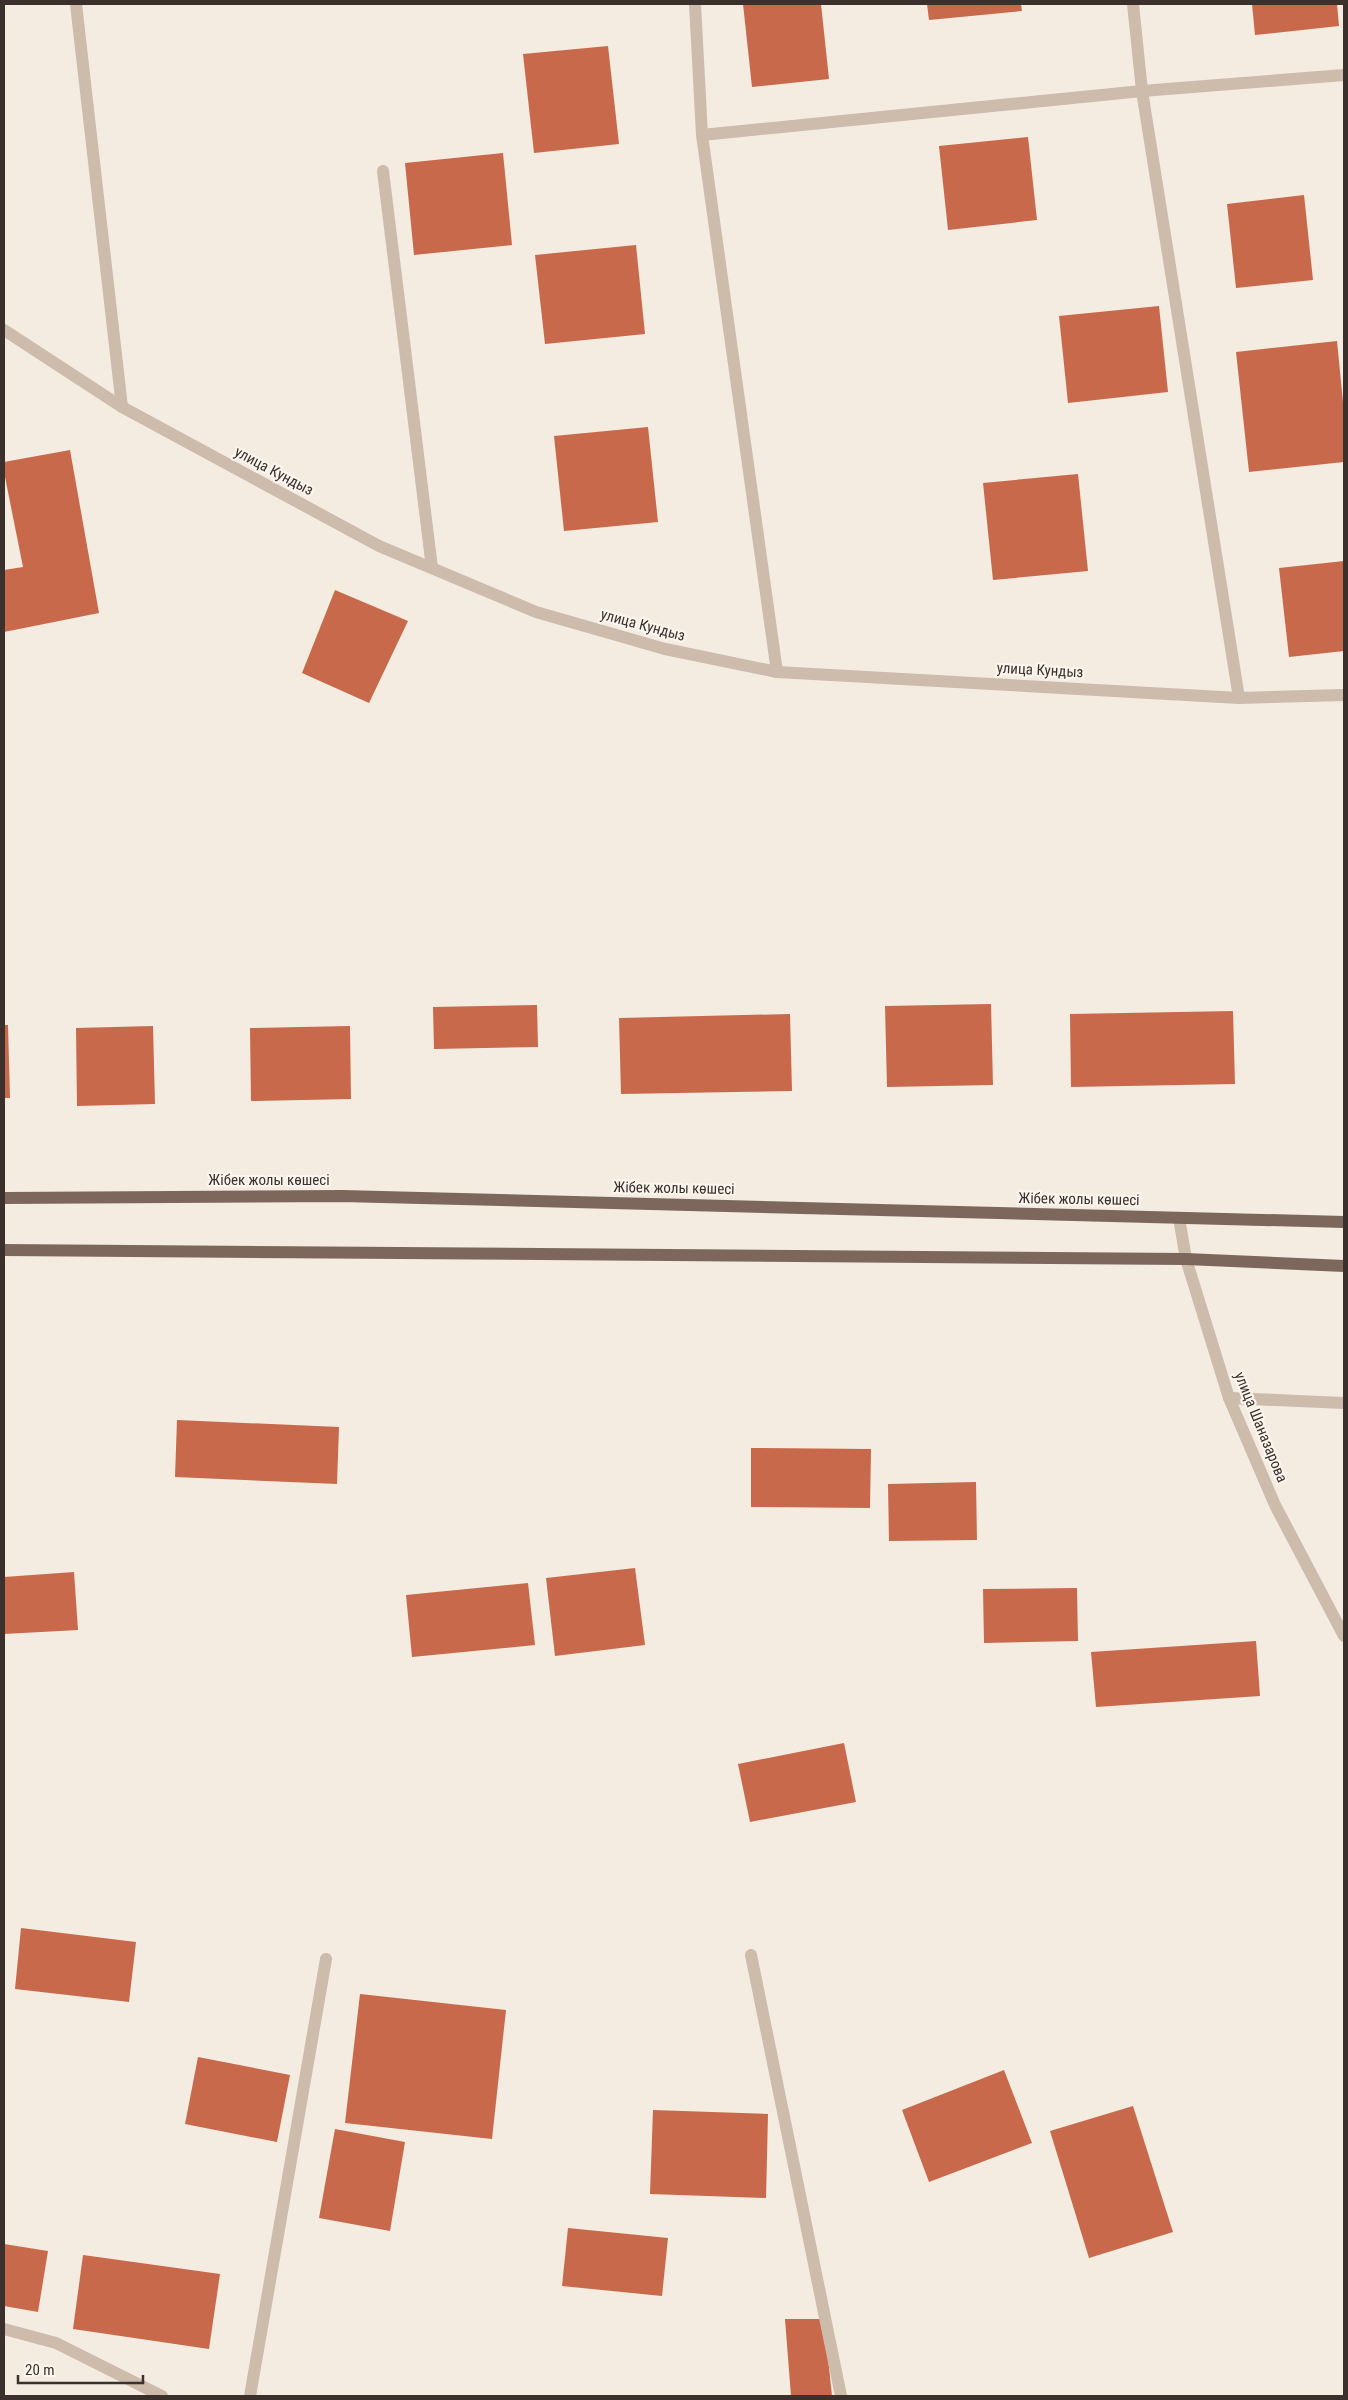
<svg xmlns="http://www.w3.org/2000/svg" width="1348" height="2400" viewBox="0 0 1348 2400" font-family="'Roboto Condensed',sans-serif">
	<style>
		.building { fill: #c8694b }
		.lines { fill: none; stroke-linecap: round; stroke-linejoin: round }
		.service { stroke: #cdbbac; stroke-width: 12 }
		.minor { stroke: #cdbbac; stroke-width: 12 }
		.primary { stroke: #7d675c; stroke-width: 12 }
		.labels { text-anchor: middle; stroke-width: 4.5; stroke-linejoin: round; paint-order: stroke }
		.street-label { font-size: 15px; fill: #3b302b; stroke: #fbf5ee }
	</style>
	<rect width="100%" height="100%" fill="#f4ebe1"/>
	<g class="building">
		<path d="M743,4h78l8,75 -77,8z"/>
		<path d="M927,4h94l1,7 -93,9z"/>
		<path d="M1252,4h85l2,22 -84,9z"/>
		<path d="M608,46l11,98 -85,9 -11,-99z"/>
		<path d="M1028,137l9,83 -89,10 -9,-84z"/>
		<path d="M503,153l9,92 -98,10 -9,-92z"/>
		<path d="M1304,195l9,85 -77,8 -9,-84z"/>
		<path d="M636,245l9,89 -100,10 -10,-89z"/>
		<path d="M1159,306l9,86 -100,11 -9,-87z"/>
		<path d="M1337,341l7,71v50l-95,10 -13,-120z"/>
		<path d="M648,427l10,95 -94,9 -10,-95z"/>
		<path d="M70,450l29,163 -95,19v-62l19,-3 -19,-95v-10z"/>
		<path d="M1078,474l10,97 -95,9 -10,-97z"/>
		<path d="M1344,561v90l-55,6 -10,-89z"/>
		<path d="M335,590l73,31 -39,82 -67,-30z"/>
		<path d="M991,1004l2,81 -106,2 -2,-81z"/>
		<path d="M537,1005l1,42 -104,2 -1,-42z"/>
		<path d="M1233,1011l2,73 -164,3 -1,-73z"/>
		<path d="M790,1014l2,77 -171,3 -2,-76z"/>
		<path d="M4,1025h4l2,73h-6z"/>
		<path d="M153,1026l2,78 -78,2 -1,-78z"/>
		<path d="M350,1026l1,73 -100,2 -1,-73z"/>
		<path d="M177,1420l162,7 -2,57 -162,-7z"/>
		<path d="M751,1448l120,1 -1,59 -119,-1z"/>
		<path d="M976,1482l1,58 -88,1 -1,-57z"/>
		<path d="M635,1568l10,77 -90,11 -9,-78z"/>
		<path d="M74,1572l4,58 -74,4v-57z"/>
		<path d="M528,1583l7,62 -123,12 -6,-62z"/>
		<path d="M1077,1588l1,53 -94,2 -1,-54z"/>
		<path d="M1256,1641l4,55 -164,11 -5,-55z"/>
		<path d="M844,1743l12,59 -106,20 -12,-58z"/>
		<path d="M21,1928l115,14 -7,60 -114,-13z"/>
		<path d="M360,1994l146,16 -14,129 -147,-16z"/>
		<path d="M198,2057l92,18 -13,67 -92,-18z"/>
		<path d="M1004,2070l28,73 -103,39 -27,-72z"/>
		<path d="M1133,2106l40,126 -84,26 -39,-127z"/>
		<path d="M653,2110l115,4 -2,84 -116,-4z"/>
		<path d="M335,2129l70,13 -15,89 -71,-13z"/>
		<path d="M568,2228l100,10 -6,58 -100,-10z"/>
		<path d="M4,2244l44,7 -10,61 -34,-6z"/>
		<path d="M83,2255l137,19 -11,75 -136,-20z"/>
		<path d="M785,2319h39l8,77h-41z"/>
	</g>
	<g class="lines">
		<path class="service" d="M1229,1398l115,5"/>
		<g class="minor">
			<path d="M76,4l46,403"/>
			<path d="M695,4l7,131 75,537"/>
			<path d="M1133,4l9,87 97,607"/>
			<path d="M702,135l440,-44 202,-16"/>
			<path d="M383,171l49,397"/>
			<path d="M4,330l118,77 257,139 157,66 129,37 112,23 462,26 105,-3"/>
			<path d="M1179,1218l7,41 43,139 46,107 69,131"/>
			<path d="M751,1955l90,441"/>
			<path d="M4,2329l52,14 106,53"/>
			<path d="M250,2396l76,-437"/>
		</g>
		<g class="primary">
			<path d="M4,1198l338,-2 1002,26"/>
			<path d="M4,1250l1182,9 158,7"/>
		</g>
	</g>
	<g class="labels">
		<g class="street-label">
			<text transform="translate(274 471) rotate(28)" y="5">улица Кундыз</text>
			<text transform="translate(643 625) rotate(15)" y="5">улица Кундыз</text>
			<text transform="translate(1040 670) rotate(3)" y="5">улица Кундыз</text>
			<text x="269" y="1185">Жібек жолы көшесі</text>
			<text transform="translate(674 1188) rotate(1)" y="5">Жібек жолы көшесі</text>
			<text transform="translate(1079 1199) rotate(1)" y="5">Жібек жолы көшесі</text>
			<text transform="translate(1261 1427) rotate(68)" y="5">улица Шаназарова</text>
		</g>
	</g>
	<rect width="1348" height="2400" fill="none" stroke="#3b302b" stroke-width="10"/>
	<path d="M18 2375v8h125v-8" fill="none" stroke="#3b302b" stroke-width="2.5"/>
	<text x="25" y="2375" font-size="15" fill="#3b302b" stroke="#fbf5ee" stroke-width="4" paint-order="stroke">20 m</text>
</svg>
